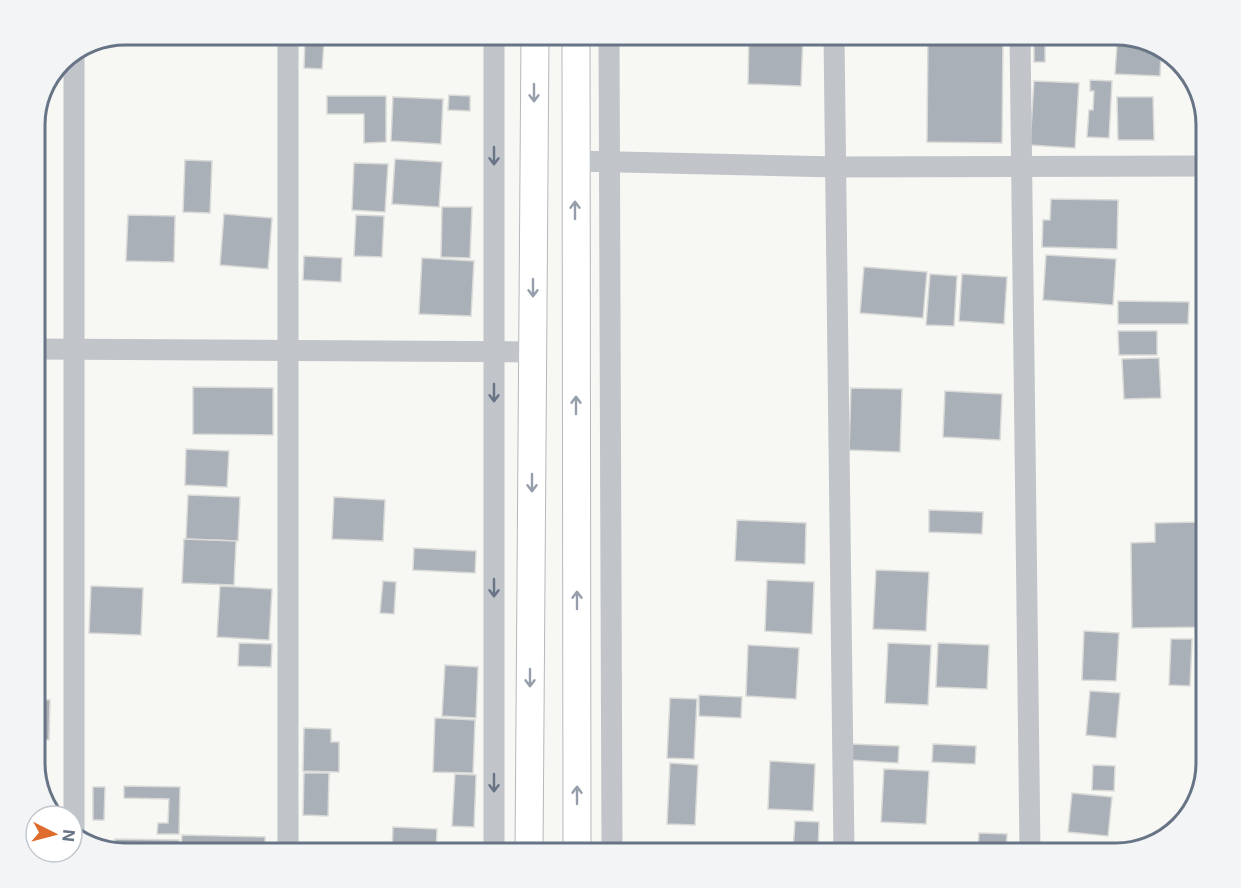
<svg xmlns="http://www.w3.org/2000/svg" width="1241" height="888" viewBox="0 0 1241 888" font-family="Inter,sans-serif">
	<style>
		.building { fill: #aab0b7; stroke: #d9d9d7; stroke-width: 1.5 }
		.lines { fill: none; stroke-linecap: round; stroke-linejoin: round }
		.major-casing { stroke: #b4b8bc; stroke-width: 29 }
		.minor { stroke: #c1c4c8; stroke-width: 21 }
		.major { stroke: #fff; stroke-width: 27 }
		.oneway { stroke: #959eaa }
		.oneway2 { stroke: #677485 }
		.rim { fill: none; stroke: #677485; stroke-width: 3 }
	</style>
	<rect width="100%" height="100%" fill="#f7f7f4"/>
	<g class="building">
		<rect x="386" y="35" width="37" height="9"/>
		<path d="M440,35h26v6h-27z"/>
		<path d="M749,35h54l-2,51 -53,-2z"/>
		<path d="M928,35h75l-1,108 -75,-1z"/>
		<rect x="1034" y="35" width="11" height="27"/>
		<path d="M305,41l19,1 -2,27 -18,-1z"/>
		<path d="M1117,45l37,2 7,3 -1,26 -45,-2z"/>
		<path d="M1090,80l22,1 -3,57 -22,-1 2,-27h4l1,-19h-4z"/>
		<path d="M1034,81l45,2 -4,65 -45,-3z"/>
		<path d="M449,95l21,1v15l-22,-1z"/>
		<path d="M327,96h59v46l-22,1v-29h-37z"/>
		<path d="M393,97l50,2 -2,45 -50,-3z"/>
		<path d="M1117,97h36l1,43h-36z"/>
		<path d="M38,112h3v16h-6v-9z"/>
		<path d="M395,159l47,3 -3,45 -47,-3z"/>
		<path d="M185,160l27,1 -2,52 -27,-1z"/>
		<path d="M35,162h7l-1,17h-6z"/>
		<path d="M354,163l34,1 -3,48 -33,-2z"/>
		<path d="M1051,199l67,1 -1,49 -75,-2 1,-27h7z"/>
		<path d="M442,207h30l-2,51 -29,-1z"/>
		<path d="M224,214l48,4 -4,51 -48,-4z"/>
		<path d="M128,215l47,1 -1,46 -48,-1z"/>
		<path d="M356,215l28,1 -2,41 -28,-1z"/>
		<path d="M1046,255l70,4 -3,46 -70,-5z"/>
		<path d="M304,256l38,2 -1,24 -38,-2z"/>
		<path d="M422,258l52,3 -3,55 -52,-2z"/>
		<path d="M864,267l63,5 -4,46 -63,-5z"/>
		<path d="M930,274l27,2 -3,50 -28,-1z"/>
		<path d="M962,274l45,3 -3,47 -45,-3z"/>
		<path d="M1118,301l71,1 -1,22h-70z"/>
		<path d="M1118,331h39v24h-38z"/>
		<path d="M1159,358l2,40 -37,1 -2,-40z"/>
		<path d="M193,387l80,1v47l-80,-1z"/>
		<path d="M851,388l51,1 -2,63 -51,-2z"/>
		<path d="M945,391l57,3 -2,46 -57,-3z"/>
		<path d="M186,449l43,2 -2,36 -42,-2z"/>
		<rect x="35" y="491" width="2" height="36"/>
		<path d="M188,495l52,2 -2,44 -52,-2z"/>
		<path d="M334,497l51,3 -2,41 -51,-2z"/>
		<path d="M929,510l54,2 -1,22 -53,-2z"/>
		<path d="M737,520l69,3 -1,41 -70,-3z"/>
		<path d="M1199,522l2,105 -69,1 -1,-85 24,-1v-19z"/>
		<path d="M184,539l52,2 -2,44 -52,-2z"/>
		<path d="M414,548l62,3 -1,22 -62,-3z"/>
		<path d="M876,570l53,2 -3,59 -53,-2z"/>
		<path d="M767,580l47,2 -2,52 -47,-3z"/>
		<path d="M383,581l13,1 -2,32 -14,-1z"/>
		<path d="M91,586l52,2 -2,47 -52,-2z"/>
		<path d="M220,586l52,3 -3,51 -52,-3z"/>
		<path d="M1084,631l35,2 -3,48 -34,-1z"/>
		<path d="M1171,639h21l-2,47 -21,-1z"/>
		<path d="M239,643l33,1 -1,23 -33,-1z"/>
		<path d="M888,643l43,2 -3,60 -43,-2z"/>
		<path d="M938,643l51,2 -2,44 -51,-2z"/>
		<path d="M748,645l51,3 -3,51 -50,-3z"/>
		<path d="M445,665l33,2 -2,51 -34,-2z"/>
		<path d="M1090,691l30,2 -4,45 -30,-3z"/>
		<path d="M699,695l43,2 -1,21 -42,-2z"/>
		<path d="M670,698l27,1 -3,60 -27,-1z"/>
		<path d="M35,699l15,1 -1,40 -14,-1z"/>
		<path d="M435,718l40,2 -2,53 -40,-1z"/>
		<path d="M304,728l27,1v13h8v30l-36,-1z"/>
		<path d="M851,744l48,2 -1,17 -48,-3z"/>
		<path d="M933,744l43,2 -1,18 -43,-2z"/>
		<path d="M770,761l45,3 -2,47 -45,-2z"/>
		<path d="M670,763l28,2 -3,60 -28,-1z"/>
		<path d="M1093,765l22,1 -1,25 -22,-1z"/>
		<path d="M884,769l45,2 -3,53 -45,-2z"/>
		<path d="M304,773h25l-1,43 -25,-1z"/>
		<path d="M455,774l21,1 -2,52 -22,-1z"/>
		<path d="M124,786l56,1 -1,47h-22l1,-11h10l1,-24 -45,-1z"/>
		<path d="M93,787h12l-1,33h-11z"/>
		<path d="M1072,793l40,4 -4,39 -40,-4z"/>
		<path d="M795,821l24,1 -1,31 -25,-1z"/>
		<path d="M393,827l44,2 -1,24h-44z"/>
		<path d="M979,833l28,1 -1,19h-28z"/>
		<path d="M182,835l83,2v13l-69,-2v5h-15z"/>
		<path d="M115,839l64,1v13h-55l-9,-3z"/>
		<path d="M1097,850l21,2v1h-21z"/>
	</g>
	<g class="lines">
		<g class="major-casing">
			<g id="major">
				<path d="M576,35l1,818"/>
				<path d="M529,853l6,-818"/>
			</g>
		</g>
		<g class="minor">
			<path d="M288,35v818"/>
			<path d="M494,35v818"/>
			<path d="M609,35l3,818"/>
			<path d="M834,35l10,818"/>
			<path d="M1020,35l10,818"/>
			<path d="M74,54v782"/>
			<path d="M575,161l260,6 371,-1"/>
			<path d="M35,349l498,3"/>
		</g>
		<use href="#major" class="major"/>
	</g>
	<defs><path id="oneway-shaft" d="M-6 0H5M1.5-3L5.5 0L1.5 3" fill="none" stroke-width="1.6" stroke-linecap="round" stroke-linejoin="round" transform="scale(1.5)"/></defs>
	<g class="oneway">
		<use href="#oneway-shaft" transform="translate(534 93) rotate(90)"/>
		<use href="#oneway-shaft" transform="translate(575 210) rotate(-90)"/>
		<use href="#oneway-shaft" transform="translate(533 288) rotate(90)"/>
		<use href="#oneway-shaft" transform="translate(576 405) rotate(-90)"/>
		<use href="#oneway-shaft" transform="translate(532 483) rotate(90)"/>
		<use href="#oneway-shaft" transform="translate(577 600) rotate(-90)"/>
		<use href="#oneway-shaft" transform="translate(530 678) rotate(90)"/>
		<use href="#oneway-shaft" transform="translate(577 795) rotate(-90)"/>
	</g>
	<g class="oneway2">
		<use href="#oneway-shaft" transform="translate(494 156) rotate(90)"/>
		<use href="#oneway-shaft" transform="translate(494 393) rotate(90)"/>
		<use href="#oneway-shaft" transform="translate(494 588) rotate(90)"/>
		<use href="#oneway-shaft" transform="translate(494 783) rotate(90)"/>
	</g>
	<path d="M0 0H1241V888H0ZM125 45H1116A80 80 0 0 1 1196 125V763A80 80 0 0 1 1116 843H125A80 80 0 0 1 45 763V125A80 80 0 0 1 125 45Z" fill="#f3f4f5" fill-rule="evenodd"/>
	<path class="rim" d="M125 45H1116A80 80 0 0 1 1196 125V763A80 80 0 0 1 1116 843H125A80 80 0 0 1 45 763V125A80 80 0 0 1 125 45Z"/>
	<g transform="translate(54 834) rotate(96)"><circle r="28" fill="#ffffff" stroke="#c2c7ce" stroke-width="1.5"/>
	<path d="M0-4.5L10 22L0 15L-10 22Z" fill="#df6b2c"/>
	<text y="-9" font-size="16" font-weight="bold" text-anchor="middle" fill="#677485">N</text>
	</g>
</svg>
